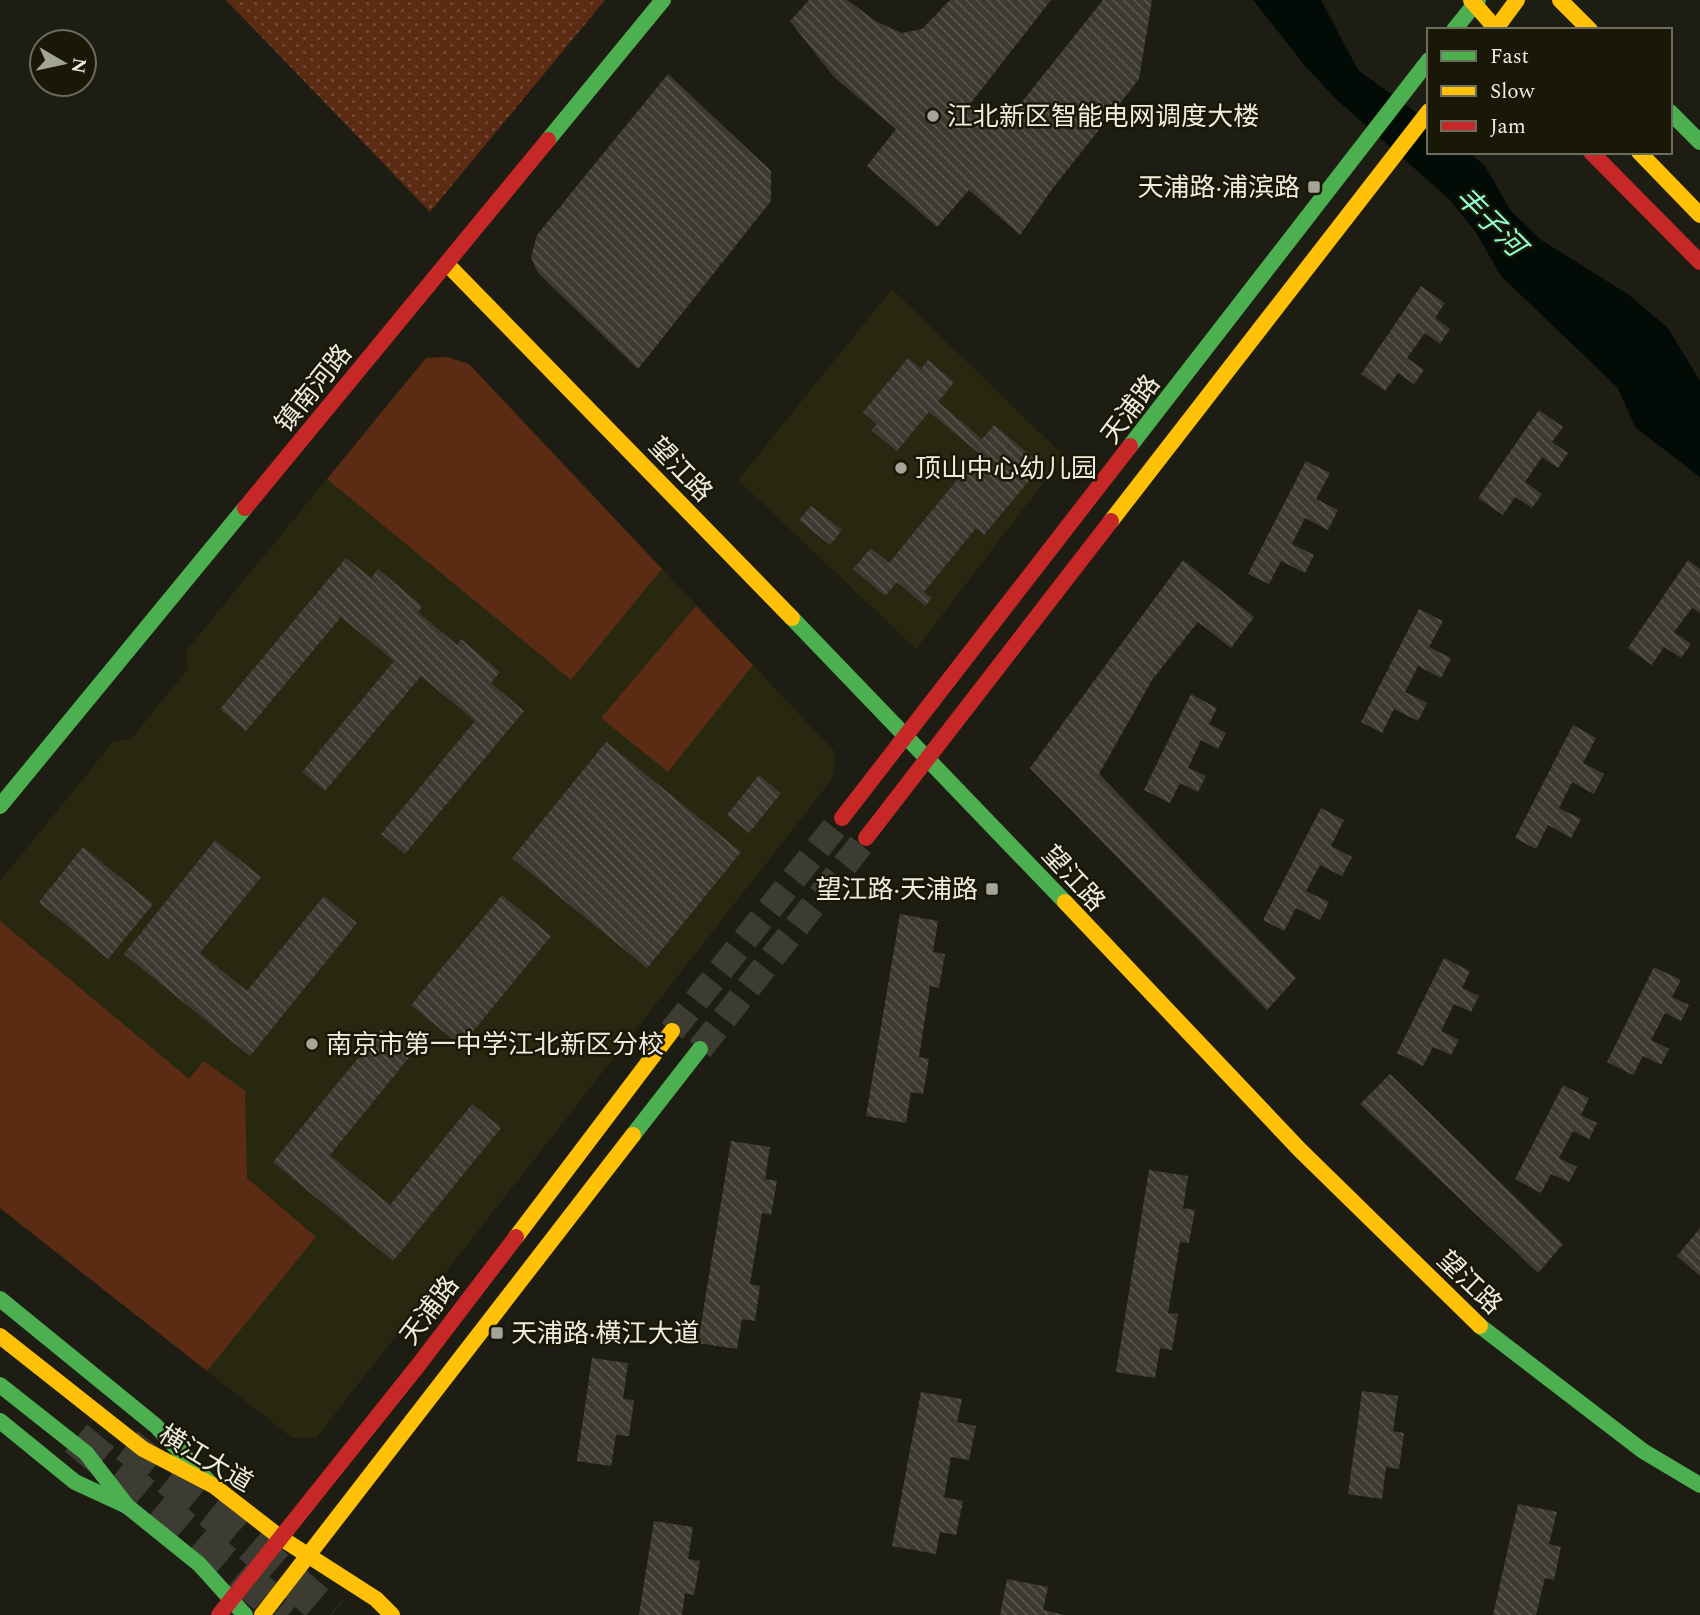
<svg xmlns="http://www.w3.org/2000/svg" width="1700" height="1615" viewBox="0 0 1700 1615" font-family="Spectral,'Noto Sans SC',serif">
	<style>
		.built { fill: #282710 }
		.grass { fill: url(#grass-dots) }
		.green { fill: #5b2c13 }
		.water { fill: #030b06 }
		.building { fill: url(#building-back-hatch) }
		.lines { fill: none; stroke-linecap: round; stroke-linejoin: round }
		.secondary-tunnel { stroke: #3d3c32; stroke-width: 26; stroke-dasharray: 26 13; stroke-linecap: butt }
		.highway-tunnel { stroke: #3d3c32; stroke-width: 35; stroke-dasharray: 35 18; stroke-linecap: butt }
		.fast { stroke: #4caf50; stroke-width: 16 }
		.slow { stroke: #ffc107; stroke-width: 16 }
		.jam { stroke: #c62828; stroke-width: 16 }
		.poi-dot { fill: #a4a498; stroke: #191806; stroke-width: 2.5 }
		.labels { text-anchor: middle; stroke-width: 5; stroke-linejoin: round; paint-order: stroke }
		.poi-label { font-size: 26px; fill: #ecece0; stroke: #191806; text-anchor: start }
		.street-label { font-size: 26px; fill: #ecece0; stroke: #191806 }
		.water-label { font-size: 28px; font-style: italic; fill: #8ffed2; stroke: #191806 }
	</style>
	<defs>
		<pattern id="grass-dots" width="8" height="8" patternUnits="userSpaceOnUse" patternTransform="scale(1.75)"><rect width="8" height="8" fill="#5b2c13"/><path d="M2 2h.1M6 6h.1" fill="none" stroke="#734b35" stroke-width="1.8" stroke-linecap="round"/></pattern>
		<pattern id="building-back-hatch" width="6" height="6" patternUnits="userSpaceOnUse" patternTransform="scale(1.75)"><rect width="6" height="6" fill="#3c3931"/><path d="M-1 5l2 2M0 0l6 6M5-1l2 2" fill="none" stroke="#58564f"/></pattern>
	</defs>
	<rect width="100%" height="100%" fill="#1e1d13"/>
	<g class="built">
		<path d="M892,289l172,167 -148,193 -178,-169z"/>
		<path d="M447,357l22,7 367,389 -3,25 -517,660h-24l-292,-230v-327l113,-139 18,-3 57,-70 -2,-18 240,-293z"/>
	</g>
	<path class="grass" d="M226,0h379l-175,212z"/>
	<g class="green">
		<path d="M447,357l22,7 193,205 -91,111 -244,-201 99,-121z"/>
		<path d="M696,606l57,59 -85,107 -67,-54z"/>
		<path d="M0,921l189,158 15,-18 41,30 2,87 69,59 -109,134 -207,-163z"/>
	</g>
	<path class="water" d="M1253,0h68l37,70 71,52v30h40l16,14 26,45 30,29 88,55 39,33 32,53v96l-64,-49 -19,-41 -116,-111 -26,-45 -26,-32 -112,-99 -32,-34z"/>
	<g class="building">
		<path d="M809,0h38l30,22 25,11 20,-4 28,-29h101l-81,104 31,24 102,-128h49l-13,79 -86,109 -33,47 -51,-45 -32,37 -70,-61 29,-37 -62,-52 -44,-56z"/>
		<path d="M668,74l103,97v30l-133,168 -100,-96 -7,-16 6,-22z"/>
		<path d="M1421,286l24,17 -10,15 15,11 -10,15 -15,-11 -18,25 17,12 -10,14 -16,-11 -13,18 -24,-17z"/>
		<path d="M908,358l13,11 7,-9 26,22 -16,20 44,37 12,-14 48,40 -58,70 -8,-7 -52,64 8,6 -7,8 -28,-24 -12,14 -32,-27 18,-21 18,15 90,-110 -50,-41 -32,39 -26,-21 6,-6 -14,-12z"/>
		<path d="M1539,410l24,17 -11,15 16,11 -10,15 -16,-11 -17,25 17,12 -10,14 -17,-11 -12,18 -25,-17z"/>
		<path d="M1306,461l24,12 -14,26 22,11 -10,20 -23,-12 -13,26 22,11 -9,18 -24,-12 -12,23 -21,-10z"/>
		<path d="M811,506l31,24 -12,15 -31,-25z"/>
		<path d="M346,558l25,20 7,-9 44,37 -4,6 39,33 4,-6 39,33 -9,11 33,28 -119,143 -24,-20 94,-113 -54,-45 -96,115 -23,-19 92,-111 -53,-44 -95,114 -26,-22z"/>
		<path d="M1183,560l71,57 -23,31 -33,-26 -46,58 -53,94 197,204 -29,32 -237,-242z"/>
		<path d="M1688,560l12,9v44l-8,-5 -18,24 17,12 -10,14 -17,-11 -12,18 -24,-17z"/>
		<path d="M1419,609l24,12 -14,26 22,11 -10,20 -23,-12 -13,26 22,11 -9,18 -24,-12 -12,24 -21,-11z"/>
		<path d="M1191,694l26,14 -8,16 17,9 -8,16 -17,-9 -13,28 18,8 -8,16 -18,-9 -10,20 -26,-13z"/>
		<path d="M1573,725l23,13 -13,25 21,11 -10,20 -22,-12 -13,26 22,11 -10,19 -23,-13 -12,24 -21,-11z"/>
		<path d="M606,742l135,110 -94,116 -135,-110z"/>
		<path d="M759,775l22,18 -32,40 -22,-18z"/>
		<path d="M1321,808l23,12 -13,26 21,11 -10,19 -22,-11 -14,26 23,11 -9,18 -24,-12 -12,23 -21,-11z"/>
		<path d="M215,840l46,37 -61,76 47,38 77,-95 33,27 -107,133 -126,-102z"/>
		<path d="M83,847l70,57 -45,55 -69,-57z"/>
		<path d="M502,895l49,41 -90,110 -50,-41z"/>
		<path d="M900,914l38,7 -5,31 12,2 -6,34 -9,-2 -11,71 10,2 -6,35 -12,-2 -5,31 -40,-7z"/>
		<path d="M1444,958l26,13 -8,17 17,8 -8,16 -17,-8 -13,27 18,9 -8,15 -18,-8 -10,19 -26,-13z"/>
		<path d="M1654,967l27,13 -9,17 17,8 -8,16 -16,-8 -14,27 18,9 -8,16 -18,-9 -10,19 -26,-13z"/>
		<path d="M381,1030l30,25 -81,100 60,50 82,-101 29,24 -108,133 -120,-99z"/>
		<path d="M1390,1074l173,170 -25,29 -178,-169z"/>
		<path d="M1563,1085l26,13 -8,17 16,8 -8,16 -16,-8 -14,27 18,9 -8,15 -18,-8 -10,19 -26,-14z"/>
		<path d="M731,1141l39,6 -5,32 12,2 -6,34 -9,-2 -12,71 10,2 -5,35 -13,-2 -5,30 -39,-6z"/>
		<path d="M1149,1170l39,6 -5,32 12,2 -6,33 -9,-1 -12,71 10,1 -6,36 -12,-2 -5,30 -39,-6z"/>
		<path d="M1700,1228v48l-23,-20z"/>
		<path d="M592,1358l36,5 -5,36 11,1 -5,36 -13,-1 -5,31 -34,-5z"/>
		<path d="M1362,1391l36,5 -5,35 11,2 -5,36 -13,-2 -4,32 -34,-5z"/>
		<path d="M921,1392l41,7 -5,23 19,4 -7,34 -18,-3 -7,40 19,4 -7,34 -16,-3 -4,22 -44,-8z"/>
		<path d="M1518,1504l39,8 -8,32 12,3 -7,33 -9,-2 -9,37h-43z"/>
		<path d="M654,1521l39,6 -5,32 12,2 -6,34 -9,-2 -3,22h-43z"/>
		<path d="M1007,1579l41,8 -5,23 22,5h-65z"/>
	</g>
	<g class="lines">
		<g class="secondary-tunnel">
			<path d="M672,1031l170,-213"/>
			<path d="M700,1049l166,-211"/>
		</g>
		<g class="highway-tunnel">
			<path d="M76,1438l212,177"/>
			<path d="M127,1445l97,77 107,93"/>
		</g>
		<g class="fast">
			<path d="M1454,30l24,-30"/>
			<path d="M1670,112l30,30"/>
			<path d="M548,140l115,-140"/>
			<path d="M1130,446l299,-386"/>
			<path d="M792,618l273,284"/>
			<path d="M0,806l245,-298"/>
			<path d="M633,1135l67,-86"/>
			<path d="M0,1299l156,127 54,57"/>
			<path d="M1480,1326l163,125 57,34"/>
			<path d="M0,1385l86,68 41,53 72,58 46,51"/>
			<path d="M0,1421l75,61 52,24"/>
		</g>
		<g class="slow">
			<path d="M1471,0l26,30"/>
			<path d="M1560,0l30,30"/>
			<path d="M1495,30l22,-30"/>
			<path d="M1639,152l61,63"/>
			<path d="M447,264l345,354"/>
			<path d="M1111,521l318,-410"/>
			<path d="M1065,902l235,248 180,176"/>
			<path d="M516,1237l156,-206"/>
			<path d="M0,1336l143,113 71,37 67,52 95,61 16,16"/>
			<path d="M262,1615l371,-480"/>
		</g>
		<g class="jam">
			<path d="M1591,152l109,110"/>
			<path d="M245,508l303,-368"/>
			<path d="M842,818l288,-372"/>
			<path d="M866,838l245,-317"/>
			<path d="M219,1615l201,-252 96,-126"/>
		</g>
	</g>
	<g class="poi-dot">
		<circle cx="933" cy="116" r="7"/>
		<rect x="1307" y="180" width="14" height="14" rx="3.5"/>
		<circle cx="901" cy="468" r="7"/>
		<rect x="985" y="882" width="14" height="14" rx="3.5"/>
		<circle cx="312" cy="1044" r="7"/>
		<rect x="490" y="1326" width="14" height="14" rx="3.5"/>
	</g>
	<g class="labels">
		<g class="poi-label">
			<text x="947" y="125">江北新区智能电网调度大楼</text>
			<text x="1300" y="196" text-anchor="end">天浦路·浦滨路</text>
			<text x="915" y="477">顶山中心幼儿园</text>
			<text x="978" y="898" text-anchor="end">望江路·天浦路</text>
			<text x="326" y="1053">南京市第一中学江北新区分校</text>
			<text x="511" y="1342">天浦路·横江大道</text>
		</g>
		<g class="street-label">
			<text transform="translate(313 388) rotate(-51)" y="9">镇南河路</text>
			<text transform="translate(1130 409) rotate(-53)" y="9">天浦路</text>
			<text transform="translate(681 469) rotate(46)" y="9">望江路</text>
			<text transform="translate(1074 878) rotate(47)" y="9">望江路</text>
			<text transform="translate(1470 1282) rotate(44)" y="9">望江路</text>
			<text transform="translate(429 1310) rotate(-53)" y="9">天浦路</text>
			<text transform="translate(206 1458) rotate(31)" y="9">横江大道</text>
		</g>
		<g class="water-label">
			<text transform="translate(1491 221) rotate(45)" y="10">丰子河</text>
		</g>
	</g>
	<rect x="1427" y="28" width="245" height="126" fill="#191806" stroke="#6d6d5d" stroke-width="2"/>
	<rect x="1441" y="51" width="35" height="10" fill="#4caf50" stroke="#6d6d5d" stroke-width="2"/>
	<text x="1490" y="63" font-size="21" fill="#ecece0">Fast</text>
	<rect x="1441" y="86" width="35" height="10" fill="#ffc107" stroke="#6d6d5d" stroke-width="2"/>
	<text x="1490" y="98" font-size="21" fill="#ecece0">Slow</text>
	<rect x="1441" y="121" width="35" height="10" fill="#c62828" stroke="#6d6d5d" stroke-width="2"/>
	<text x="1490" y="133" font-size="21" fill="#ecece0">Jam</text>
	<g transform="translate(63 63) rotate(99)"><circle r="33" fill="#191806" stroke="#6d6d5d" stroke-width="2"/>
	<path d="M0-5L12 26L0 18L-12 26Z" fill="#a4a498"/>
	<text y="-10" font-size="19" font-weight="bold" text-anchor="middle" fill="#ecece0">N</text>
	</g>
</svg>
